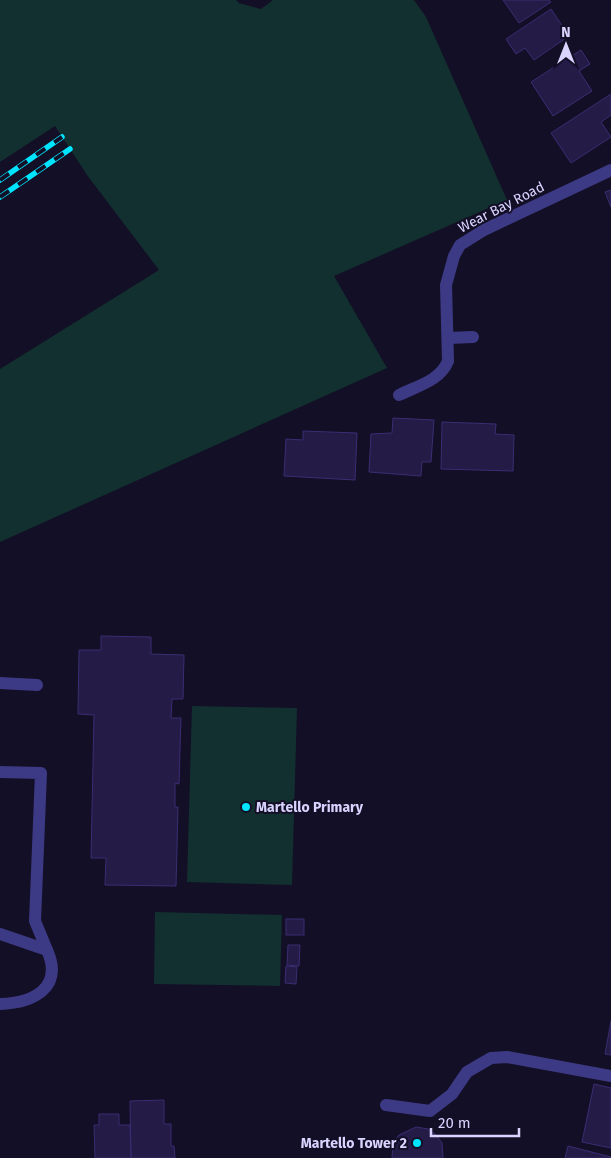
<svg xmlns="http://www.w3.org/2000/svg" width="611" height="1158" viewBox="0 0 611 1158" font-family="'Fira Sans',sans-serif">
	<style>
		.green { fill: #12302f }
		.building { fill: #241b47; stroke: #3b2d73 }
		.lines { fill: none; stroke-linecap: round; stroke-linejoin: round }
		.minor { stroke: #3d3a85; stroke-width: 12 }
		.rail-casing { stroke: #00e5ff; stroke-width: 5.5 }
		.rail { stroke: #130f26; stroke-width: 4; stroke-dasharray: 11; stroke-linecap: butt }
		.poi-dot { fill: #00e5ff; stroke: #130f26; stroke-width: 2 }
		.labels { text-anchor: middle; stroke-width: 4; stroke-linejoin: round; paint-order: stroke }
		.street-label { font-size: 14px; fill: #d9d4ff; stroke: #130f26 }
		.poi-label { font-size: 14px; font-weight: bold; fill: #d9d4ff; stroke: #130f26; text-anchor: start }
	</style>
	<rect width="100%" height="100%" fill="#130f26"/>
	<g class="green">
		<path d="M0,0h236l3,3 22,6 12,-9h141l12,17 81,183 -173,76 53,92 -387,174v-173l159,-99 -72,-95 -32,-49 -55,36z"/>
		<path d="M192,706l105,2 -5,177 -105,-3z"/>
		<path d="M155,912l127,3 -2,71 -126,-2z"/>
	</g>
	<g class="building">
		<path d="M503,0h46l2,2 -32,21z"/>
		<path d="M551,9l18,27 -35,24 -9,-12 -9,6 -10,-15z"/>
		<path d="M581,50l9,14 -11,7 13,20 -39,25 -22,-34z"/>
		<path d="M611,94v21l-10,7 10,15 -40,26 -20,-30z"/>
		<path d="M611,190v17l-6,-15z"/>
		<path d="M393,418l41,2 -3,42h-9l-1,14 -52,-4 2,-38 21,-1z"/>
		<path d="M442,422l54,2 -1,10 19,1 -1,36 -72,-2z"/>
		<path d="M303,431l54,2 -2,47 -71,-4 2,-37 17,1z"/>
		<path d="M101,636l50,1v17l33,1 -1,44h-11l-1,19h10l-2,66 -4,-1v24h3l-2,79 -71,-1 1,-27h-15l3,-143 -16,-1 1,-64h22z"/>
		<rect x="286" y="919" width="18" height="16"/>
		<path d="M288,945h12l-1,21 -12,-1z"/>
		<path d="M286,966l11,1 -1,17 -11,-1z"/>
		<path d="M611,1021v34l-6,-1z"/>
		<path d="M594,1084l17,4v60l-29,-6z"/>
		<path d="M164,1100v24h7v22h3l1,12h-44l-1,-57z"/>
		<path d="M99,1114h20v11h11l1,33h-36l-1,-33h5z"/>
		<path d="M416,1127l12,2 7,5 7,9 1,15h-51l1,-16 6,-7z"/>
		<path d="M568,1146l43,11v1h-46z"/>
	</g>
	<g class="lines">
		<g class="minor">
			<path d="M448,338l25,-1"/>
			<path d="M399,395c18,-9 41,-14 49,-34l-2,-76 8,-29 6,-11 24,-15 127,-60"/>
			<path d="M0,683l37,2"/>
			<path d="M0,772l41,1 -6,148 12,29"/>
			<path d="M0,934l47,16c17,38 -14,53 -47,54"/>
			<path d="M386,1105l44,6 22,-17 15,-22 24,-14 16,-1 104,19"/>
		</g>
		<g class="rail-casing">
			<g id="rail">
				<path d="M0,180l62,-43"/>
				<path d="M0,197l70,-48"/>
			</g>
		</g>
		<use href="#rail" class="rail"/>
	</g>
	<g class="poi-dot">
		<circle cx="246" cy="807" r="5"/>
		<circle cx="417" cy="1143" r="5"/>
	</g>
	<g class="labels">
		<g class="street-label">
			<text transform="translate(501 207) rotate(-27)" y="5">Wear Bay Road</text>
		</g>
		<g class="poi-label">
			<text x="256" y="812">Martello Primary</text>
			<text x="407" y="1148" text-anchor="end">Martello Tower 2</text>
		</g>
	</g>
	<g transform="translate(566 45)" stroke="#130f26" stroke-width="4" paint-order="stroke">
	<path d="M0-4L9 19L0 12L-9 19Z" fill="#d9d4ff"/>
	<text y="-8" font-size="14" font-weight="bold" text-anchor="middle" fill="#d9d4ff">N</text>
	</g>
	<path d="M431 1128v8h88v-8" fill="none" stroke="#d9d4ff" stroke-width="2.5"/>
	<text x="438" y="1128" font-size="15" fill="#d9d4ff" stroke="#130f26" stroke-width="4" paint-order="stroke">20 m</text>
</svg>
